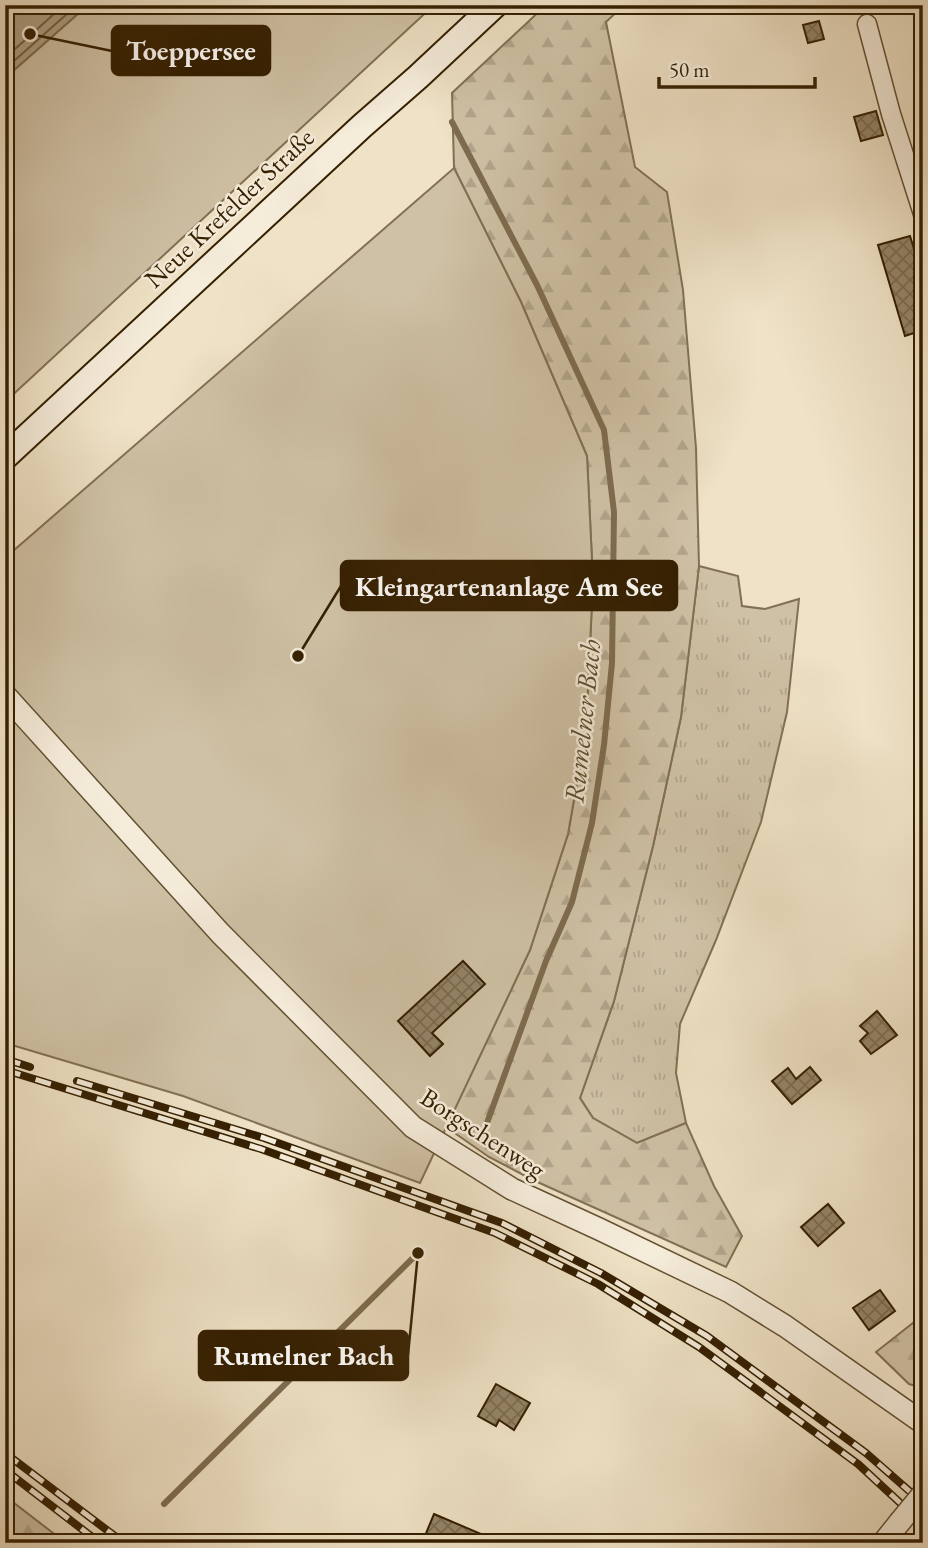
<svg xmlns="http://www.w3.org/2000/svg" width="928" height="1548" viewBox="0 0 928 1548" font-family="'EB Garamond',serif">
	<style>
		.grass { fill: url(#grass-tufts); stroke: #827053; stroke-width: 2 }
		.forest { fill: url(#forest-firs); stroke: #827053; stroke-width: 2 }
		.green { fill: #cfc1a5; stroke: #827053; stroke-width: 2 }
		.water { fill: #afa083; stroke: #7e6c4f; stroke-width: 2 }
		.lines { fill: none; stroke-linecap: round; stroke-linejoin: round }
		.shore { stroke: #726042; stroke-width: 2 }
		.stream { stroke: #7e6c4f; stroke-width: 6 }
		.building { fill: url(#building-cross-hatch); stroke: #341f01; stroke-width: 2 }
		.minor-casing { stroke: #635032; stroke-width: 21 }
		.tertiary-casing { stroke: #635032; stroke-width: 24 }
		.secondary-casing { stroke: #341f01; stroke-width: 28 }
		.minor { stroke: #f5ecda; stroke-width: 18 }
		.tertiary { stroke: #f5ecda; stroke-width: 21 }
		.secondary { stroke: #f5ecda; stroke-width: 24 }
		.rail-casing { stroke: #341f01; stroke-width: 8 }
		.rail { stroke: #f5ecda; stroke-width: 5; stroke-dasharray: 16; stroke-linecap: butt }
		.tertiary-bridge-casing { stroke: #635032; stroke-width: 24; stroke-linecap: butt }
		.tertiary-bridge { stroke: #f5ecda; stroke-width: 21 }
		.labels { text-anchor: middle; stroke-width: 5; stroke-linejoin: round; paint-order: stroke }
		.street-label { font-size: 26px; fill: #341f01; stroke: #f5ecda }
		.water-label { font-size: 28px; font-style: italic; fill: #5f4c2e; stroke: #f5ecda }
		.leader { fill: none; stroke: #341f01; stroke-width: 2.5 }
		.callout-dot { fill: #341f01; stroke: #f5ecda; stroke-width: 2.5 }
		.callout { fill: #341f01; stroke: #341f01; stroke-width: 2.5 }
		.callout-label { font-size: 28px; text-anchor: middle; font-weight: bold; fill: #fff }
	</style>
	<defs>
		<pattern id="grass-tufts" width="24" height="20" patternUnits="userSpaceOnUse" patternTransform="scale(1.75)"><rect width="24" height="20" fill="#cfc1a5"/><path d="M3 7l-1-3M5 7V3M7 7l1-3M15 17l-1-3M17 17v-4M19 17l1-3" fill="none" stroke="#b2a58c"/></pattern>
		<pattern id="forest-firs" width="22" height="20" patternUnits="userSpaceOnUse" patternTransform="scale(1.75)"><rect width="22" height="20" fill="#cfc1a5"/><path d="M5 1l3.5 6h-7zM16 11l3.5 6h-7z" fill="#b2a58c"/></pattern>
		<pattern id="building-cross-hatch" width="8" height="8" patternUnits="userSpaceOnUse" patternTransform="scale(1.75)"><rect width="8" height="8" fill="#958467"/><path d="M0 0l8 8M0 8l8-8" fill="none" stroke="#7a6b52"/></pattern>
	</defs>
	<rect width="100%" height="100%" fill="#efe2c6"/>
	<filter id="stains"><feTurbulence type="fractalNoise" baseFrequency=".00286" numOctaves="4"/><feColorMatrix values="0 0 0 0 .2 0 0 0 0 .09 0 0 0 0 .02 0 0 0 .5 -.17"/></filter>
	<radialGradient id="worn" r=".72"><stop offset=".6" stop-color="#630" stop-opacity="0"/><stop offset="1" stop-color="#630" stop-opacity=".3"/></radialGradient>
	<path class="grass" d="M699,566l39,10 4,30 23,3 34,-10 -12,113 -26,110 -45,118 -36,84 -4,49 10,50 -49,20 -44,-25 -13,-20 34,-97 39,-155 28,-129z"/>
	<g class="forest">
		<path d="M546,5h78l-18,17 29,145 32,25 16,98 13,158 3,118 -18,151 -28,129 -39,155 -34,97 13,20 44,25 49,-20 28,63 28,50 -16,31 -193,-87 -44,-23 -43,-30 84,-177 38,-116 18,-103 7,-150 -6,-125 -66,-154 -67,-134 -2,-75z"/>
		<path d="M923,1315v73l-14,-4 -33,-32z"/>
		<path d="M5,1496l61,47h-47l-14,-11z"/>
	</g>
	<g class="green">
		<path d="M88,5h346l-429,397v-324z"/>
		<path d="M454,168l67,134 66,154 6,125 -7,150 -18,103 -38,116 -110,233 -237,-87 -178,-53v-485z"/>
	</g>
	<path class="water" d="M5,5h83l-83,73z"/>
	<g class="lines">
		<g class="shore">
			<path d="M5,58l59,-53"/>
			<path d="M5,69l72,-64"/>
		</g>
		<g class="stream">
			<path d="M452,122l85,163 67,145 10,82 -2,151 -8,82 -12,78 -20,79 -26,59 -62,170"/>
			<path d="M164,1504l254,-251"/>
		</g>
	</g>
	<g class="building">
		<path d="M819,21l5,18 -16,4 -5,-18z"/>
		<path d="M876,111l7,24 -22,6 -7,-24z"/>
		<path d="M910,236l13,42v52l-18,6 -27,-91z"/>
		<path d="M463,961l22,23 -53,49 11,11 -13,12 -32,-35z"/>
		<path d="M877,1011l20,24 -26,19 -11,-13 8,-8 -8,-7z"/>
		<path d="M810,1067l11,13 -29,24 -20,-23 16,-13 8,11z"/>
		<path d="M828,1204l16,19 -26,23 -17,-19z"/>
		<path d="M880,1290l15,21 -26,19 -16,-22z"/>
		<path d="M496,1384l34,19 -16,27 -15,-10 -3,6 -18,-10z"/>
		<path d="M434,1514l68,29h-80z"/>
	</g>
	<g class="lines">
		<g class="minor-casing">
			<path id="minor" d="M867,24l24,90 32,100"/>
		</g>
		<g class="tertiary-casing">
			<g id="tertiary">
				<path d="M5,695l215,238 193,194 99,62 87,40 131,63 55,34 138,97"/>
				<path d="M883,1543l16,-20"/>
			</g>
		</g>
		<g class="secondary-casing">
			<path id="secondary" d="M5,457l357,-331 56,-49 77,-72"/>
		</g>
		<use href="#minor" class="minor"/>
		<use href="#tertiary" class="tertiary"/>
		<use href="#secondary" class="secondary"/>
		<g class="rail-casing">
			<g id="rail">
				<path d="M5,1059l25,8"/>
				<path d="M5,1070l256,79 234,84 103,51 101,63 159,117 65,60"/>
				<path d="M77,1081l187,57 238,85 99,50 106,63 159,117 57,50"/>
				<path d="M5,1453l119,90"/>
				<path d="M5,1470l95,73"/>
			</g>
		</g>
		<use href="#rail" class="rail"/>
		<g class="tertiary-bridge-casing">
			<path id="tertiary-bridge" d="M899,1523l24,-29"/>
		</g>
		<use href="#tertiary-bridge" class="tertiary-bridge"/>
	</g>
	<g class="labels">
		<g class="street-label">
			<text transform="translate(229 208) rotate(-43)" y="9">Neue Krefelder Straße</text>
			<text transform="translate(483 1133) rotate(33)" y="9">Borgschenweg</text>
		</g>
		<g class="water-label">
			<text transform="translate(582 721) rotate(-84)" y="10">Rumelner Bach</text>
		</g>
	</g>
	<path class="leader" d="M30 34L112 51M298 656L341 586M418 1253L408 1355"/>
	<g class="callout-dot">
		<circle cx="30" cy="34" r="7"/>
		<circle cx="298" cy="656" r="7"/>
		<circle cx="418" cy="1253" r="7"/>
	</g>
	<g class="callout">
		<rect x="112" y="26" width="158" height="49" rx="7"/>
		<rect x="341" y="561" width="336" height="49" rx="7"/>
		<rect x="199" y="1331" width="209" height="49" rx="7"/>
	</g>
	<g class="callout-label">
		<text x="191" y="60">Toeppersee</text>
		<text x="509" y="596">Kleingartenanlage Am See</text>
		<text x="304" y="1365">Rumelner Bach</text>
	</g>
	<rect width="928" height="1548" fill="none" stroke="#efe2c6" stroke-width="28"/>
	<rect x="7" y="7" width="914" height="1534" fill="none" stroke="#341f01" stroke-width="3.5"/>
	<rect x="14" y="14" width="900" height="1520" fill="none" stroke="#341f01" stroke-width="2"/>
	<path d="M659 77v10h156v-10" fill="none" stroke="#341f01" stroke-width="3.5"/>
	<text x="669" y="77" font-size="21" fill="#341f01" stroke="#f5ecda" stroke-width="5" paint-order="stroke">50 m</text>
	<rect width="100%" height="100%" filter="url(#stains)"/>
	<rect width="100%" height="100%" fill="url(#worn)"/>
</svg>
